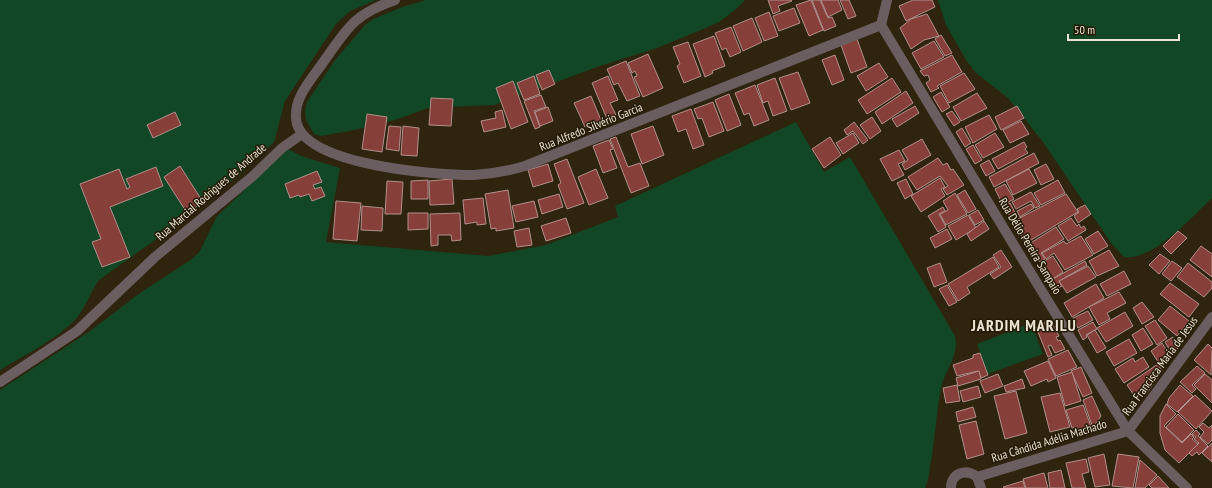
<svg xmlns="http://www.w3.org/2000/svg" width="1212" height="488" viewBox="0 0 1212 488" font-family="'PT Sans Narrow',sans-serif">
	<style>
		.green { fill: #124725 }
		.building { fill: #873f3a; stroke: #b2908d }
		.lines { fill: none; stroke-linecap: round; stroke-linejoin: round }
		.minor { stroke: #6b5e61; stroke-width: 10 }
		.labels { text-anchor: middle; stroke-width: 3; stroke-linejoin: round; paint-order: stroke }
		.street-label { font-size: 12px; fill: #ebe4d5; stroke: #251b04 }
		.district-label { font-size: 16px; font-weight: bold; letter-spacing: 1px; fill: #ebe4d5; stroke: #251b04 }
	</style>
	<rect width="100%" height="100%" fill="#2f240d"/>
	<g class="green">
		<path d="M0,0h376l-26,11 -14,13 -51,77 -11,41 -29,28 -65,52 -81,58c-8,11 -12,24 -20,35 -16,21 -56,41 -79,55z"/>
		<path d="M426,0h319l-10,10 -16,12 -18,8 -44,18 -57,18 -106,39 -66,3 -30,11 -39,10 -38,7 -7,-2 -8,-14 -1,-9 2,-9 28,-42 30,-35 8,-6 32,-13z"/>
		<path d="M938,0h274v198c-20,19 -59,63 -88,59l-13,-14 -68,-101 -35,-44 -32,-25 -10,-13 -20,-35z"/>
		<path d="M796,122l28,50 26,-15 105,179c5,20 -10,33 -14,52 -5,26 -6,53 -11,79 -1,7 -2,15 -5,21h-925v-98l90,-59 50,-38 52,-34 8,-8 17,-35 71,-67 13,7 39,12 -14,74 162,14 58,-11 72,-28 -3,-11z"/>
		<path d="M1031,323l12,31 -55,20 -11,-30z"/>
	</g>
	<g class="building">
		<path d="M768,0h23l1,1 -14,5 2,5 -7,3z"/>
		<path d="M811,0l12,30 -14,6 -13,-31z"/>
		<path d="M812,0h8l8,18 4,-1 4,9 -12,5z"/>
		<path d="M821,0h17l4,10 -14,7z"/>
		<path d="M840,0h9l7,16 -8,3z"/>
		<path d="M913,0h19l3,7 -29,14 -7,-15z"/>
		<path d="M794,8l6,15 -21,8 -6,-15z"/>
		<path d="M769,12l9,24 -14,5 -9,-23z"/>
		<path d="M927,14l12,22 -15,4 -13,9 -11,-21 11,-9z"/>
		<path d="M752,18l10,24 -19,9 -10,-25z"/>
		<path d="M731,27l10,25 -11,5 -4,-9 -4,2 -7,-17z"/>
		<path d="M941,35l11,18 -7,3 -10,-17z"/>
		<path d="M714,36l11,30 -13,5 1,2 -8,4 -12,-33z"/>
		<path d="M857,39l10,28 -16,6 -10,-28z"/>
		<path d="M934,41l10,16 -23,12 -9,-16z"/>
		<path d="M688,42l13,34 -17,7 -7,-17 3,-2 -7,-17z"/>
		<path d="M648,54l15,34 -20,9 -9,-20 3,-1 -2,-5 -3,2 -4,-10z"/>
		<path d="M835,55l9,25 -12,5 -10,-25z"/>
		<path d="M952,55l10,17 -25,14 2,2 -8,4 -5,-9 4,-3 -2,-5 -4,1 -4,-5z"/>
		<path d="M626,61l14,35 -13,5 -9,-18 -4,2 -7,-16z"/>
		<path d="M879,63l9,14 -22,14 -9,-15z"/>
		<path d="M549,70l6,14 -13,6 -6,-15z"/>
		<path d="M798,72l12,31 -19,7 -12,-32z"/>
		<path d="M964,73l11,16 -26,14 -9,-17z"/>
		<path d="M534,76l6,18 -16,6 -7,-17z"/>
		<path d="M608,76l10,24 -8,3 6,12 -9,4 -15,-36z"/>
		<path d="M775,78l12,33 -14,5 -5,-15 -5,2 -6,-18z"/>
		<path d="M892,78l9,14 -34,22 -9,-14z"/>
		<path d="M513,81l15,41 -17,7 -15,-41z"/>
		<path d="M755,85l14,35 -15,6 -5,-13 -5,2 -9,-22z"/>
		<path d="M906,91l7,12 -31,21 -7,-12z"/>
		<path d="M941,92l9,15 -8,5 -9,-15z"/>
		<path d="M977,93l10,15 -26,13 -8,-14z"/>
		<path d="M729,94l12,31 -14,6 -12,-31z"/>
		<path d="M541,95l5,12 -12,4 6,16 -5,2 -11,-28z"/>
		<path d="M591,96l10,24 -16,7 -11,-24z"/>
		<path d="M431,98l22,1 -2,27 -22,-1z"/>
		<path d="M713,102l11,29 -15,6 -7,-19 -4,1 -4,-10z"/>
		<path d="M915,106l4,7 -22,14 -5,-8z"/>
		<path d="M1017,106l7,12 -23,12 -6,-13z"/>
		<path d="M548,107l5,14 -13,5 -5,-14z"/>
		<path d="M691,109l13,36 -11,4 -7,-20 -8,3 -6,-16z"/>
		<path d="M502,110l4,17 -22,5 -3,-11 15,-3 -1,-6z"/>
		<path d="M952,111l8,11 -6,4 -8,-12z"/>
		<path d="M175,112l6,13 -28,13 -6,-13z"/>
		<path d="M367,114l20,3 -5,35 -20,-3z"/>
		<path d="M989,115l8,14 -24,14 -8,-16z"/>
		<path d="M872,117l9,14 -11,8 -10,-14z"/>
		<path d="M1021,121l8,13 -19,9 -7,-13z"/>
		<path d="M854,122l14,18 -5,4 -10,-13 -6,4 -3,-5z"/>
		<path d="M389,126l12,1 -2,24 -13,-2z"/>
		<path d="M403,126l16,2 -2,28 -16,-1z"/>
		<path d="M653,126l11,29 -22,9 -11,-30z"/>
		<path d="M962,128l9,15 -6,4 -9,-15z"/>
		<path d="M853,133l6,10 -16,11 -7,-11z"/>
		<path d="M995,133l9,14 -21,11 -8,-13z"/>
		<path d="M616,137l12,30 12,-4 9,23 -18,7 -21,-54z"/>
		<path d="M830,137l11,18 -17,13 -12,-19z"/>
		<path d="M922,139l9,16 -26,15 -3,-6 6,-4 -6,-10z"/>
		<path d="M609,140l4,9 -3,1 7,18 -14,5 -10,-27z"/>
		<path d="M1024,142l3,5 -2,2 3,4 -30,16 -6,-10z"/>
		<path d="M973,145l9,15 -7,4 -9,-15z"/>
		<path d="M899,150l6,11 -7,3 6,11 -12,6 -12,-22z"/>
		<path d="M1034,153l5,10 -45,24 -5,-10z"/>
		<path d="M938,158l5,7 4,-2 4,7 2,-1 11,16 -17,10 -4,-6 5,-3 -8,-10 -23,14 -9,-13z"/>
		<path d="M567,159l17,44 -17,6 -9,-24 3,-2 -7,-19z"/>
		<path d="M989,160l6,11 -9,5 -6,-11z"/>
		<path d="M548,164l5,17 -20,6 -5,-17z"/>
		<path d="M1046,164l8,15 -13,6 -7,-15z"/>
		<path d="M180,166l23,36 -16,11 -23,-36z"/>
		<path d="M156,167l7,19 -53,21 20,50 -28,10 -10,-25 9,-3 -21,-55 39,-15 8,20 3,-2 -4,-8z"/>
		<path d="M596,169l12,29 -19,7 -11,-28z"/>
		<path d="M1029,169l8,14 -24,12 -7,-14z"/>
		<path d="M317,171l5,11 -9,3 2,4 6,-2 4,9 -13,5 -3,-7 -9,3 -1,-2 -9,3 -5,-14z"/>
		<path d="M940,178l5,9 -4,2 4,7 -24,16 -10,-16z"/>
		<path d="M452,179l2,25 -24,1 -1,-24z"/>
		<path d="M906,179l7,15 -8,5 -8,-16z"/>
		<path d="M428,180v19h-17v-18z"/>
		<path d="M1058,180l7,13 -24,12 -7,-12z"/>
		<path d="M387,181l16,1 -2,32h-16z"/>
		<path d="M1005,184l9,15 -11,6 -8,-16z"/>
		<path d="M508,190l6,38 -18,3v-3l-5,1 -6,-35z"/>
		<path d="M965,190l11,19 -8,4 -11,-18z"/>
		<path d="M1031,192l9,14 -5,2 -4,-7 -15,8 -4,-7z"/>
		<path d="M955,193l12,21 -21,11 -6,-11 8,-4 -5,-9z"/>
		<path d="M559,194l4,13 -21,7 -4,-14z"/>
		<path d="M1066,194l12,18 -52,31 -14,-21z"/>
		<path d="M483,198l3,26 -9,1v-3l-12,2 -2,-24z"/>
		<path d="M336,201l25,2 -4,38 -24,-2z"/>
		<path d="M534,201l4,16 -22,5 -4,-16z"/>
		<path d="M1010,203l7,13 -5,4 -8,-14z"/>
		<path d="M1031,204l3,4 -14,9 -3,-6z"/>
		<path d="M1085,205l6,9 -13,9 -4,-7 5,-4 -2,-3z"/>
		<path d="M362,206l21,2 -1,23 -21,-1z"/>
		<path d="M943,207l2,4 -6,3 7,13 -8,5 -10,-16z"/>
		<path d="M978,210l6,10 -9,5 -6,-10z"/>
		<path d="M408,213h20v16l-20,1z"/>
		<path d="M460,213l1,27 -9,1 -1,-6h-13v10l-7,1 -1,-32z"/>
		<path d="M968,215l8,13 -20,12 -8,-14z"/>
		<path d="M566,218l5,15 -25,8 -5,-15z"/>
		<path d="M1071,218l6,8 2,-2 2,4 3,-2 2,4 -18,11 -10,-15z"/>
		<path d="M984,221l5,8 -18,12 -4,-7z"/>
		<path d="M1056,227l8,12 -23,14 4,6 -5,3 -11,-18z"/>
		<path d="M529,228l3,17 -15,2 -3,-16z"/>
		<path d="M947,229l5,10 -17,9 -5,-10z"/>
		<path d="M1098,231l10,15 -14,8 -9,-15z"/>
		<path d="M1178,231l9,7 -16,16 -8,-8z"/>
		<path d="M1081,236l12,19 -28,15 -11,-17 -8,6 -4,-6 22,-12 2,3z"/>
		<path d="M1201,246l11,8v23l-22,-17z"/>
		<path d="M1001,250l11,17 -18,12 -4,-5 11,-7 -8,-12z"/>
		<path d="M1109,250l10,16 -22,10 -8,-15z"/>
		<path d="M1160,254l10,7 -11,13 -10,-9z"/>
		<path d="M1053,256l10,16 -12,8 -10,-17z"/>
		<path d="M993,257l6,10 -32,20 3,6 -12,8 -10,-17z"/>
		<path d="M1085,261l2,4 -28,16 3,5 -6,3 -5,-9z"/>
		<path d="M1172,261l10,7 -11,13 -9,-7z"/>
		<path d="M940,263l7,19 -13,5 -7,-19z"/>
		<path d="M1188,263l24,19v6l-8,9 -27,-20z"/>
		<path d="M1088,266l8,11 -29,16 -8,-12z"/>
		<path d="M1124,271l7,13 -24,12 -7,-12z"/>
		<path d="M1170,283l29,21 -10,13 -29,-23z"/>
		<path d="M1096,284l8,14 -32,19 -8,-14z"/>
		<path d="M947,285l10,17 -8,4 -10,-17z"/>
		<path d="M1119,292l7,11 -19,10 3,6 -11,6 -10,-18z"/>
		<path d="M1142,302l12,15 -12,7 -9,-16z"/>
		<path d="M1170,306l19,15 -12,15 -19,-16z"/>
		<path d="M1088,311l5,9 -15,8 -5,-10z"/>
		<path d="M1125,312l8,14 -27,16 -9,-14z"/>
		<path d="M1051,320l8,16 -3,1 2,4 2,-1 5,9 -10,4 -4,-8 -3,1 4,9 -4,2 -12,-30z"/>
		<path d="M1155,320l12,18 -10,7 -12,-19z"/>
		<path d="M1093,322l4,7 -11,6 1,2 -4,3 -5,-10z"/>
		<path d="M1143,328l10,16 -12,7 -9,-16z"/>
		<path d="M1095,330l11,18 -9,5 -10,-18z"/>
		<path d="M1173,337l6,10 -7,7 -7,-12z"/>
		<path d="M1129,339l8,14 -23,13 -8,-14z"/>
		<path d="M1162,343l8,12 -8,13 -11,-17z"/>
		<path d="M1208,344l4,4 -1,27 -17,-15z"/>
		<path d="M1068,350l9,17 -21,9 -8,-17z"/>
		<path d="M980,353l8,22 -7,3 -3,-7 -21,5 -4,-11 20,-7v-3z"/>
		<path d="M1143,357l6,10 -25,16 -9,-14 18,-11 2,4z"/>
		<path d="M1048,361l8,17 -8,4 -1,-3 -16,7 -7,-15z"/>
		<path d="M1158,364l4,7 -15,22 -11,5 -9,-13z"/>
		<path d="M1197,366l8,7 -13,12 4,4 -4,4 -12,-11z"/>
		<path d="M1081,367l11,26 -9,4 -12,-26z"/>
		<path d="M979,371l2,8 -23,7 -2,-8z"/>
		<path d="M1072,372l9,29 -16,5 -8,-29z"/>
		<path d="M998,374l5,12 -18,7 -5,-12z"/>
		<path d="M1205,374l7,6v23l-18,-18z"/>
		<path d="M1022,379l3,9 -19,4 -2,-6z"/>
		<path d="M957,385l3,16 -14,2 -3,-15z"/>
		<path d="M1180,385l13,11 -16,16 -10,-8 2,-6z"/>
		<path d="M978,386l3,11 -18,5 -3,-11z"/>
		<path d="M1016,391l11,42 -22,6 -11,-43z"/>
		<path d="M1060,393l10,34 -20,5 -9,-35z"/>
		<path d="M1195,395l17,16 -16,18 -18,-17z"/>
		<path d="M1092,396l9,20 -8,12 -10,-28z"/>
		<path d="M1166,404l10,10 -12,12 18,17 9,-9 3,3 -2,2 6,5 -19,19 -14,-13 -5,-17v-17z"/>
		<path d="M1083,405l9,24 -14,4 -2,-6 -4,1 -6,-18z"/>
		<path d="M973,407l3,10 -18,5 -2,-10z"/>
		<path d="M1178,414l16,16 -12,12 -16,-15z"/>
		<path d="M976,421l8,33 -17,5 -8,-34z"/>
		<path d="M1203,423l6,5 3,-3v15l-4,4 -8,-7 4,-5 -5,-5z"/>
		<path d="M1196,430l4,4 -2,2 10,10 -9,9 -2,-3 -5,4 -3,-3 10,-10 -5,-4 2,-2 -4,-3z"/>
		<path d="M1212,443v19l-10,-9z"/>
		<path d="M1104,454l6,31 -15,2 -7,-29z"/>
		<path d="M1118,454l21,3 -6,31 -21,-2z"/>
		<path d="M1086,459l3,13 -7,2 4,14h-14l-6,-25z"/>
		<path d="M1140,460l17,15 -12,13h-10z"/>
		<path d="M1061,470l4,18h-15l-2,-15z"/>
		<path d="M1044,473l4,15h-22l-3,-9z"/>
		<path d="M1158,476l11,12h-17l-3,-3z"/>
		<path d="M1023,481l2,7h-21l-1,-1z"/>
	</g>
	<g class="lines">
		<g class="minor">
			<path d="M395,0c-43,15 -48,29 -73,64 -12,17 -31,37 -25,60 13,42 139,51 177,51 17,-1 34,-4 51,-9l356,-141"/>
			<path d="M887,0l-6,25 157,260 90,146 59,57"/>
			<path d="M0,382l77,-51 78,-74 98,-81 29,-28 20,-14"/>
			<path d="M1128,431l84,-114"/>
			<path d="M977,477l151,-46"/>
			<path d="M951,488c0,-15 15,-20 26,-11l4,11"/>
		</g>
	</g>
	<g class="labels">
		<g class="street-label">
			<text transform="translate(591 127) rotate(-22)" y="4">Rua Alfredo Silvério Garcia</text>
			<text transform="translate(211 192) rotate(-41)" y="4">Rua Marcial Rodrigues de Andrade</text>
			<text transform="translate(1030 246) rotate(59)" y="4">Rua Délio Pereira Sampaio</text>
			<text transform="translate(1160 366) rotate(-54)" y="4">Rua Francisca Maria de Jesus</text>
			<text transform="translate(1049 441) rotate(-17)" y="4">Rua Cândida Adélia Machado</text>
		</g>
		<g class="district-label">
			<text x="1024" y="331">JARDIM MARILU</text>
		</g>
	</g>
	<path d="M1068 34v6h111v-6" fill="none" stroke="#ebe4d5" stroke-width="2"/>
	<text x="1074" y="34" font-size="12" fill="#ebe4d5" stroke="#251b04" stroke-width="3" paint-order="stroke">50 m</text>
</svg>
